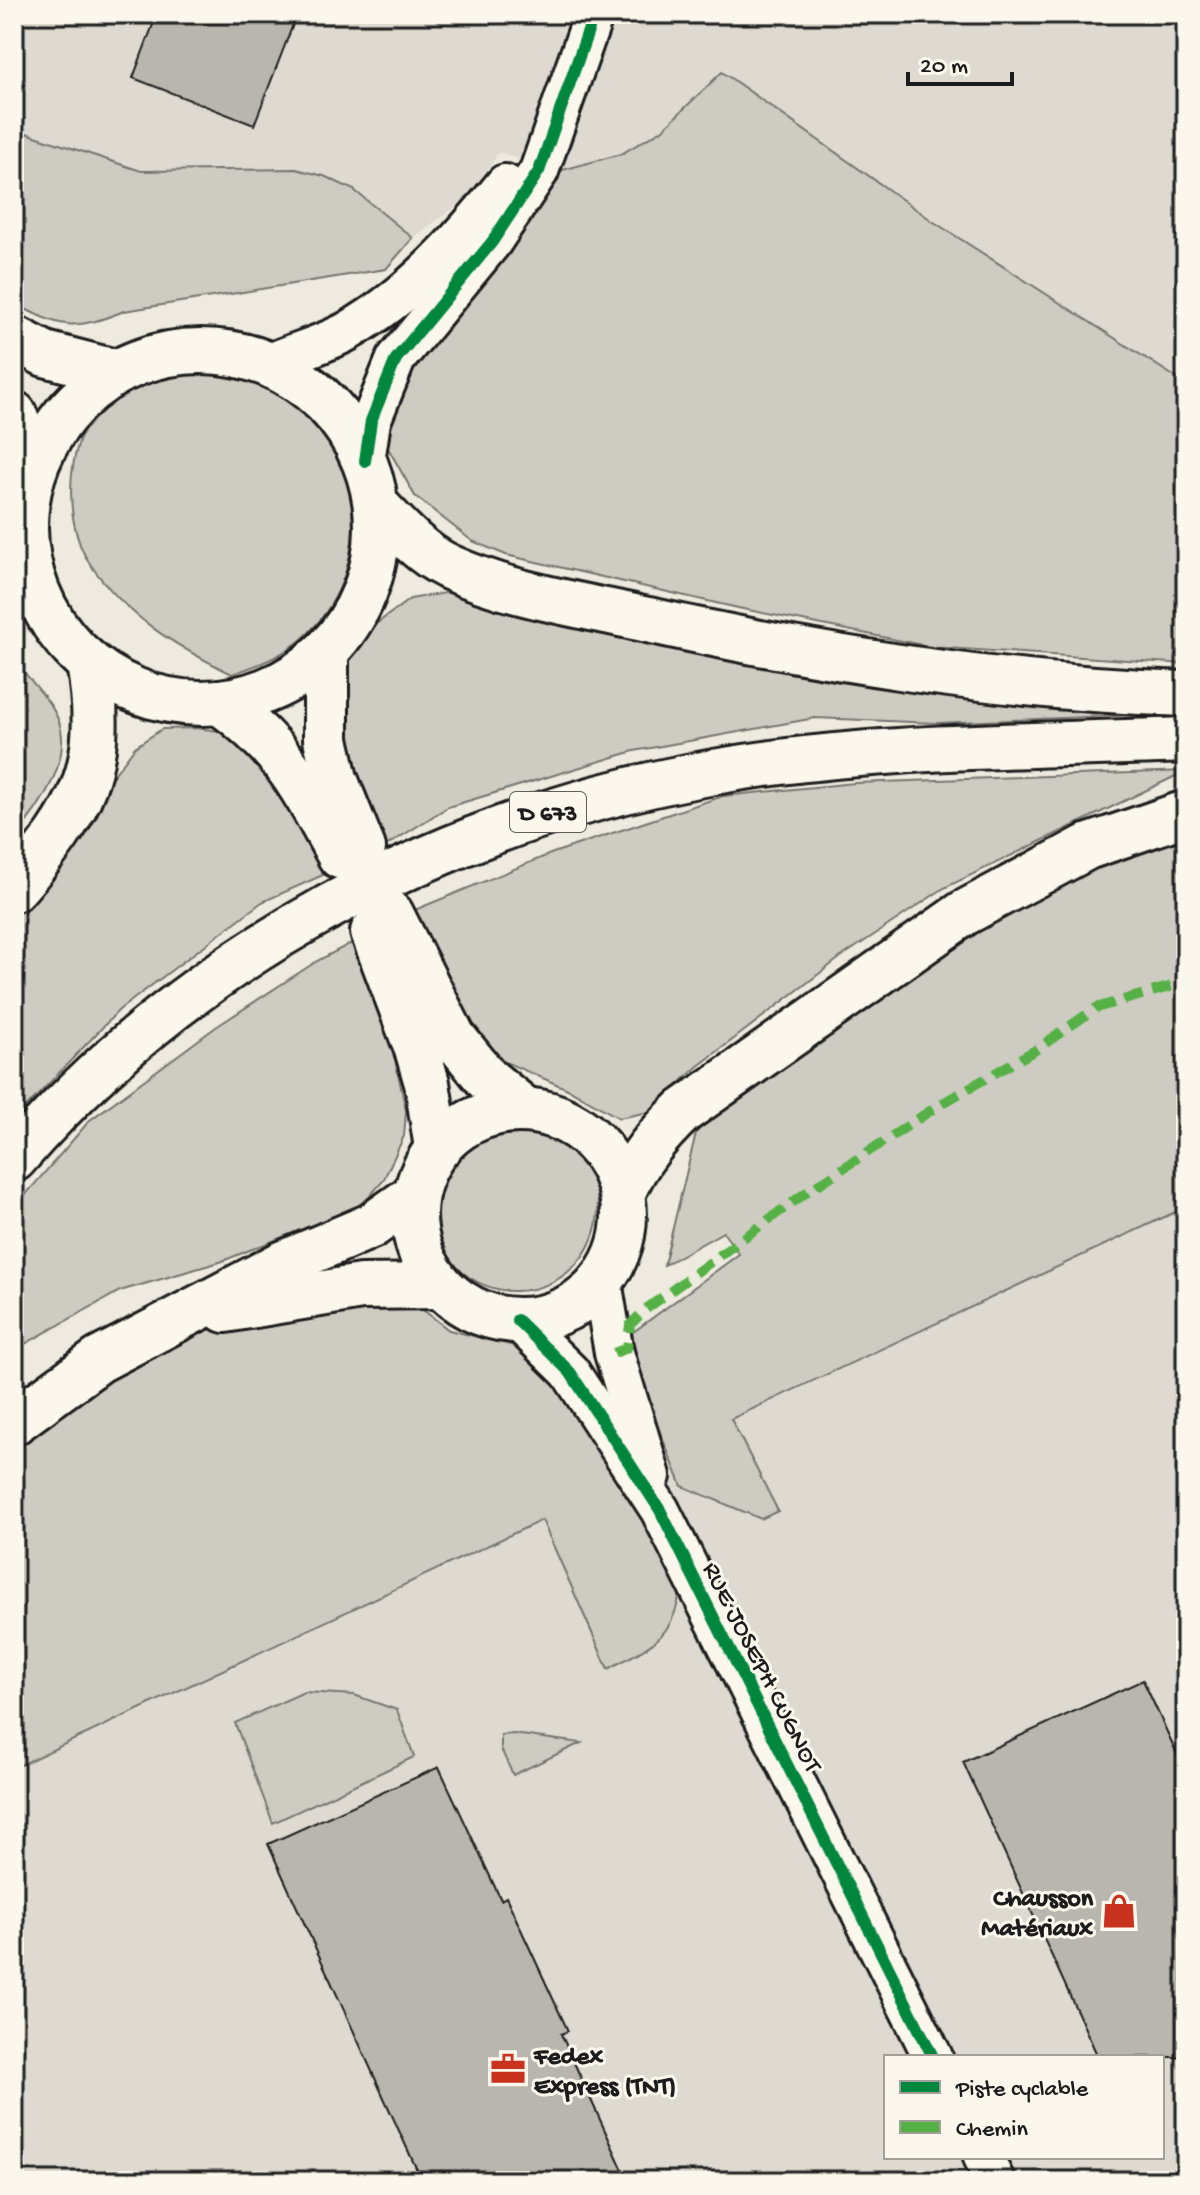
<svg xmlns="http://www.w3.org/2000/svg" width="1200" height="2195" viewBox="0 0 1200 2195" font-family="'Gochi Hand',sans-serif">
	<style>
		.built { fill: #dedad1; fill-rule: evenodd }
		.green { fill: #ceccc2; stroke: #75746f; stroke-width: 2 }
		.building { fill: #b9b6af; stroke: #1c1c1c; stroke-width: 2 }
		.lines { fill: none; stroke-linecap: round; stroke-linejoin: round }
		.minor-casing { stroke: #1c1c1c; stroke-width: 44 }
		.secondary-casing { stroke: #1c1c1c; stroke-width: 50 }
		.primary-casing { stroke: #1c1c1c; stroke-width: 50 }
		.minor { stroke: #fbf7ec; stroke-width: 38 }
		.secondary { stroke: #fbf7ec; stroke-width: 44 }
		.primary { stroke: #fbf7ec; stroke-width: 44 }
		.quiet { stroke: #55b145; stroke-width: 10; stroke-dasharray: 20 10; stroke-linecap: butt }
		.cycleway-casing { stroke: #fbf7ec; stroke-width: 17 }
		.cycleway { stroke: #00873e; stroke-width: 12 }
		.labels { text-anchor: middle; stroke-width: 6; stroke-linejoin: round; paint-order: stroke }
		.shield { fill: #fbf7ec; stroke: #5f5e5a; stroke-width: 2 }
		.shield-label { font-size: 24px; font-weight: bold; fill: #1c1c1c }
		.street-label { font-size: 26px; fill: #1c1c1c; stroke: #fbf7ec }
		.poi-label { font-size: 26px; font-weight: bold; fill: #1c1c1c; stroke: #fbf7ec; text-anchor: end }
	</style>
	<rect width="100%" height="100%" fill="#eeeadf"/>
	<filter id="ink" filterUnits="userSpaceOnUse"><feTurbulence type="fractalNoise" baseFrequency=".0125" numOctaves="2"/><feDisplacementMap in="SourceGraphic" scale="16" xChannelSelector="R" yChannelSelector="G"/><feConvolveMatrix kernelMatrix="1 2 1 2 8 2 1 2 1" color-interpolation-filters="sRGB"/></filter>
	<g filter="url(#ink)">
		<g class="built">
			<path d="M14,14h1172v370l-252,-162 -211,-150 -61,58 -41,24 -66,18 -56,-20 -29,44 -57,42 -59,-48 -30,-14 -29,-7 -154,2 -127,-42z"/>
			<path d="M1186,1207v974h-1172v-413l528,-248 188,-100zM886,2057h276v100h-276z"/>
		</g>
		<g class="green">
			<path d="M722,72l212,150 252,162v280l-254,-17 -194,-39 -232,-53 -34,-14 -57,-45 -27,-48 7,-43 36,-66 99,-115 25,-52 66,-18 41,-24z"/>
			<path d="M14,129l127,42 155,-2 28,7 30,14 59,48 -27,31 -262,42c-50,20 -62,18 -110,-8z"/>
			<path d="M196,368c31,4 60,8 87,24 79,49 93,166 32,234 -22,26 -52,38 -83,48 -57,-28 -105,-57 -142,-110 -30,-44 -25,-136 20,-168 25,-19 56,-23 86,-28z"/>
			<path d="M457,591l729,122 -250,10 -121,-5 -181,33 -186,56 -70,44 -24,-70 -21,-89 32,-60 45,-33z"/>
			<path d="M14,665l7,3c12,16 29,32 37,51 16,40 -19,90 -44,118z"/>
			<path d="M196,728l38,5 32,27 66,111 -70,31 -143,108 -105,110v-214l121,-159 27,-18z"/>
			<path d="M1186,771l-242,117 -103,69 -144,110 -48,45 -30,6 -49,-28 -90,-39 -75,-137 148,-61 170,-57 132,-13z"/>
			<path d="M1186,825v382l-455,212 47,92 -17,8 -79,-33 -35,-85 -15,-68 107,-79 -16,-22 -59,33 32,-132 29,-33 299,-205z"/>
			<path d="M361,938l29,98 16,75 -2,25 -21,45 -21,24 -142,57 -100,29 -106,59v-142l76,-88 126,-93 101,-66z"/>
			<circle cx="515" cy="1208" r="83"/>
			<path d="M418,1306l31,24 66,16 24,16 24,27 118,196c-6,53 -30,61 -73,84l-66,-149 -528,248v-326c40,-27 84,-64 126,-85 98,-47 173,-49 278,-51z"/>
			<path d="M304,1692l50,3 43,15 17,47 -141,66 -38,-100z"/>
			<path d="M513,1734l68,9 -68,32 -12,-26v-14z"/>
		</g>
		<g class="building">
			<path d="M157,14h140l-43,111 -121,-47z"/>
			<path d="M1143,1680l43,93v284h-88l-135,-295z"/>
			<path d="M439,1767l62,133 5,-3 62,134 -7,3 67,147h-206l-154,-337z"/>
		</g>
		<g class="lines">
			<g class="minor-casing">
				<g id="minor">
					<path d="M268,364c26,-12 55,-19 80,-33 62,-35 113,-92 157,-147"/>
					<path d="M365,461l6,-40 25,-62 96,-117 47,-71 55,-157"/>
					<path d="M602,1281l12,72 37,123"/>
					<path d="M517,1320l53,52 90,138 273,547"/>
					<path d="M983,2157l12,24"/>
				</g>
			</g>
			<g class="secondary-casing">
				<g id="secondary">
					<path d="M14,338l31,16 70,18"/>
					<circle cx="201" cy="527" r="176"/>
					<path d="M14,414l21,52"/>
					<path d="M326,651v88l9,40 28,69"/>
					<path d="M220,702c66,48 82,85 120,154"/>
					<path d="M391,914l62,123 34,42 37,30"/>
					<path d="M373,932l45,120 9,31 10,65"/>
					<circle cx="519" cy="1215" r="105"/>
					<path d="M225,1310l136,-23 80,-1"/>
					<path d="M14,1422l85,-62 183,-96 89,-38 44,-31"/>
				</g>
			</g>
			<g class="primary-casing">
				<g id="primary">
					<path d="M376,505c21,22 45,49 73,62 61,28 133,38 199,53 178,39 356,68 538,74"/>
					<path d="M14,889c68,-79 93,-120 75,-226"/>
					<path d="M14,1159c178,-206 433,-340 700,-387 149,-27 320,-26 472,-32"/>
					<path d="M623,1192c15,-33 34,-56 60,-81l281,-198 123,-66 99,-34"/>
				</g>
			</g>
			<use href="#minor" class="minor"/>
			<use href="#secondary" class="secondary"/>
			<use href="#primary" class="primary"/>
			<path class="quiet" d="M614,1353l13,-5 3,-23 16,-16 158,-115 132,-87 101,-58 59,-41 80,-23 10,2"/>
			<g class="cycleway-casing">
				<g id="cycleway">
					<path d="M365,461l6,-40 25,-62 96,-117 47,-71 55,-157"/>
					<path d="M517,1320l53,52 90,138 273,547"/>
				</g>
			</g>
			<use href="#cycleway" class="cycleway"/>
		</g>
	</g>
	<defs>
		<g id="shop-bare" transform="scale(2.76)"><path d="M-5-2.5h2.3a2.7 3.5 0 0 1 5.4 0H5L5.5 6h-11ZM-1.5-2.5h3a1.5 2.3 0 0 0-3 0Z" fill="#c8321e" stroke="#fbf7ec" stroke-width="2.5" paint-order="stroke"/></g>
		<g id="office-bare" transform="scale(2.76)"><path d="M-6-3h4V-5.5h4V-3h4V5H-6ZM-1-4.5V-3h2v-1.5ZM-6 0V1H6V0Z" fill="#c8321e" stroke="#fbf7ec" stroke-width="2.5" paint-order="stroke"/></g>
	</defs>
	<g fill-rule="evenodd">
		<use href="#shop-bare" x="1119" y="1911"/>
		<use href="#office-bare" x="508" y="2069"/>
	</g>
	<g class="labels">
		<rect class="shield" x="510" y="792" width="76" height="40" rx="6"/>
		<g class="shield-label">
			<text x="548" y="820">D 673</text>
		</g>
		<g class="street-label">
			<text transform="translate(764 1666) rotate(63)" y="9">RUE JOSEPH CUGNOT</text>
		</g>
		<g class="poi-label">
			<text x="1093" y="1905">Chausson<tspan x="1093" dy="30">Matériaux</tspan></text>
			<text x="534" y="2063" text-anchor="start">Fedex<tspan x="534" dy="30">Express (TNT)</tspan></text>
		</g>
	</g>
	<rect width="1200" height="2195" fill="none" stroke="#fbf7ec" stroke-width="48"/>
	<rect x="24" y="24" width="1152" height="2147" fill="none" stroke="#1c1c1c" stroke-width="3" filter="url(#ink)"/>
	<rect x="884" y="2055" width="280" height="104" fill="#fbf7ec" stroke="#a29f99" stroke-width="2"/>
	<rect x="900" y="2081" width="40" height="12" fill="#00873e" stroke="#a29f99" stroke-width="2"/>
	<text x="956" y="2095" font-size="24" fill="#1c1c1c">Piste cyclable</text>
	<rect x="900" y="2121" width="40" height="12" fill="#55b145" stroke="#a29f99" stroke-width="2"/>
	<text x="956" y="2135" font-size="24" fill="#1c1c1c">Chemin</text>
	<path d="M908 72v12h104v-12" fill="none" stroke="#1c1c1c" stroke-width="4"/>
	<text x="920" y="72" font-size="24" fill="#1c1c1c" stroke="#fbf7ec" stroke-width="6" paint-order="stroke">20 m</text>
</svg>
